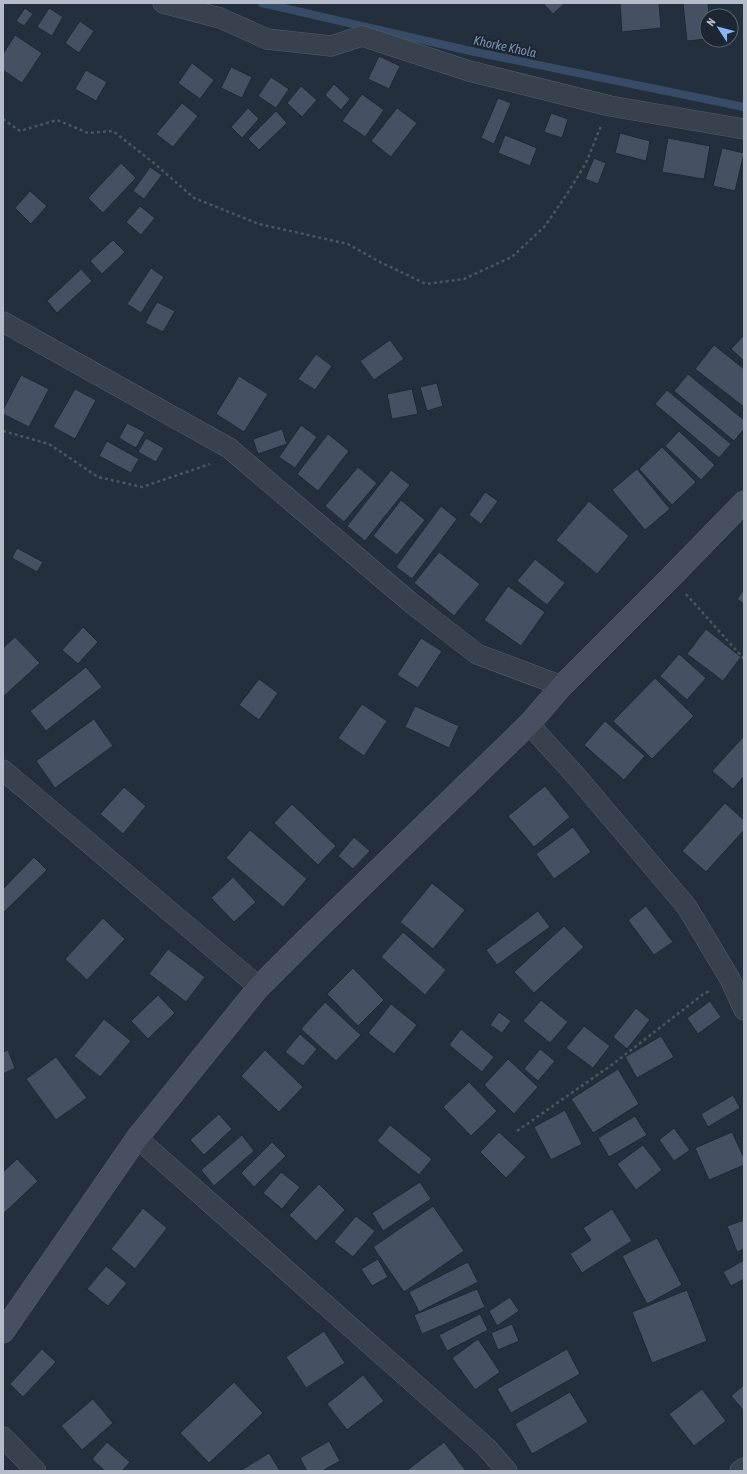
<svg xmlns="http://www.w3.org/2000/svg" width="747" height="1474" viewBox="0 0 747 1474" font-family="'Asap Condensed',sans-serif">
	<style>
		.lines { fill: none; stroke-linecap: round; stroke-linejoin: round }
		.stream { stroke: #394c67; stroke-width: 8 }
		.building { fill: #455162; stroke: #1f2835 }
		.minor-casing { stroke: #565f6c; stroke-width: 21 }
		.secondary-casing { stroke: #565f6c; stroke-width: 23 }
		.path { stroke: #44595c; stroke-width: 2.5; stroke-dasharray: 3 3; stroke-linecap: butt }
		.minor { stroke: #38414e; stroke-width: 20 }
		.secondary { stroke: #465061; stroke-width: 22 }
		.labels { text-anchor: middle; stroke-width: 4; stroke-linejoin: round; paint-order: stroke }
		.water-label { font-size: 13px; font-style: italic; fill: #7c92b1; stroke: #1d2633 }
	</style>
	<rect width="100%" height="100%" fill="#242f3e"/>
	<g class="lines">
		<path class="stream" d="M262,3l213,49 269,55"/>
	</g>
	<g class="building">
		<path d="M543,3h22l-12,11z"/>
		<path d="M620,3h39l2,25 -39,4z"/>
		<path d="M683,3h25l1,13h-2v23l-20,2z"/>
		<path d="M25,8l8,6 -9,12 -8,-5z"/>
		<path d="M49,8l14,9 -11,19 -15,-9z"/>
		<path d="M80,21l14,10 -15,22 -14,-10z"/>
		<path d="M15,35l27,18 -20,30 -19,-13v-16z"/>
		<path d="M379,56l21,10 -11,23 -21,-10z"/>
		<path d="M192,63l22,17 -14,19 -22,-16z"/>
		<path d="M231,67l21,10 -10,21 -21,-10z"/>
		<path d="M86,70l21,12 -11,19 -21,-12z"/>
		<path d="M271,77l18,12 -13,19 -18,-12z"/>
		<path d="M334,84l16,15 -9,11 -16,-15z"/>
		<path d="M301,86l16,14 -15,17 -15,-14z"/>
		<path d="M362,94l22,16 -19,27 -23,-16z"/>
		<path d="M498,98l13,5 -17,41 -13,-6z"/>
		<path d="M182,103l16,13 -25,31 -17,-13z"/>
		<path d="M248,108l11,11 -17,19 -11,-11z"/>
		<path d="M397,108l20,15 -26,34 -20,-16z"/>
		<path d="M276,111l11,12 -28,27 -11,-11z"/>
		<path d="M551,113l17,6 -6,19 -18,-6z"/>
		<path d="M620,133l30,8 -4,20 -31,-8z"/>
		<path d="M505,135l32,13 -7,18 -32,-13z"/>
		<path d="M668,138l42,8 -6,33 -42,-7z"/>
		<path d="M722,148l22,5 -9,38 -22,-5z"/>
		<path d="M594,158l12,5 -8,21 -13,-5z"/>
		<path d="M121,163l15,15 -33,35 -15,-15z"/>
		<path d="M150,167l12,8 -18,24 -11,-8z"/>
		<path d="M30,191l17,15 -16,18 -16,-16z"/>
		<path d="M140,206l15,12 -14,17 -15,-13z"/>
		<path d="M113,240l12,12 -23,22 -12,-13z"/>
		<path d="M151,268l13,9 -23,36 -14,-9z"/>
		<path d="M81,269l11,12 -35,32 -10,-12z"/>
		<path d="M157,302l18,9 -12,21 -18,-9z"/>
		<path d="M744,335v26l-13,-12z"/>
		<path d="M390,340l14,19 -30,21 -14,-19z"/>
		<path d="M714,345l30,24v38l-49,-38z"/>
		<path d="M316,354l16,12 -17,24 -17,-11z"/>
		<path d="M688,374l56,46v9l-10,12 -60,-50z"/>
		<path d="M21,375l28,14 -20,38 -26,-13v-4z"/>
		<path d="M239,376l29,18 -24,38 -28,-18z"/>
		<path d="M437,383l6,23 -16,5 -7,-24z"/>
		<path d="M75,389l21,11 -21,39 -22,-12z"/>
		<path d="M412,389l6,25 -26,5 -5,-25z"/>
		<path d="M667,390l64,54 -12,14 -64,-54z"/>
		<path d="M127,423l18,9 -9,16 -17,-10z"/>
		<path d="M301,425l16,12 -22,31 -16,-11z"/>
		<path d="M282,429l5,15 -29,10 -5,-15z"/>
		<path d="M679,431l36,34 -14,15 -36,-34z"/>
		<path d="M328,434l21,17 -31,40 -21,-17z"/>
		<path d="M146,438l18,10 -8,14 -18,-10z"/>
		<path d="M107,441l32,18 -8,14 -32,-17z"/>
		<path d="M662,447l34,35 -24,23 -33,-36z"/>
		<path d="M358,467l19,16 -33,39 -19,-16z"/>
		<path d="M637,469l33,40 -25,21 -33,-40z"/>
		<path d="M391,470l19,15 -45,56 -18,-15z"/>
		<path d="M485,492l13,9 -17,23 -12,-9z"/>
		<path d="M401,500l24,20 -28,35 -24,-19z"/>
		<path d="M589,501l40,35 -32,38 -41,-34z"/>
		<path d="M441,506l16,13 -45,60 -16,-12z"/>
		<path d="M17,548l26,14 -6,10 -25,-14z"/>
		<path d="M439,552l41,32 -26,32 -40,-33z"/>
		<path d="M535,559l30,24 -18,22 -30,-24z"/>
		<path d="M508,586l37,26 -24,34 -37,-26z"/>
		<path d="M744,589v15l-7,-5z"/>
		<path d="M83,627l15,15 -20,22 -16,-14z"/>
		<path d="M706,629l35,28 -18,24 -36,-27z"/>
		<path d="M15,637l25,26 -37,34v-49z"/>
		<path d="M421,638l21,13 -24,37 -21,-13z"/>
		<path d="M679,654l27,24 -19,22 -27,-24z"/>
		<path d="M86,667l16,20 -56,44 -16,-20z"/>
		<path d="M655,678l39,38 -42,43 -39,-38z"/>
		<path d="M259,679l19,14 -19,27 -20,-15z"/>
		<path d="M362,704l25,17 -23,35 -26,-18z"/>
		<path d="M415,706l44,20 -10,22 -44,-21z"/>
		<path d="M94,719l19,27 -58,42 -19,-27z"/>
		<path d="M605,721l40,35 -21,24 -40,-35z"/>
		<path d="M744,736v40l-11,13 -21,-18z"/>
		<path d="M545,786l25,31 -36,30 -26,-31z"/>
		<path d="M124,787l22,19 -23,28 -23,-20z"/>
		<path d="M725,803l19,17v10l-38,42 -24,-21z"/>
		<path d="M292,804l44,42 -18,19 -44,-42z"/>
		<path d="M573,827l18,25 -37,27 -18,-25z"/>
		<path d="M250,830l57,49 -24,28 -57,-49z"/>
		<path d="M354,837l16,14 -17,18 -15,-13z"/>
		<path d="M34,857l13,13 -44,43v-24z"/>
		<path d="M233,877l23,25 -22,20 -23,-24z"/>
		<path d="M432,883l33,27 -32,39 -33,-27z"/>
		<path d="M646,906l27,36 -19,13 -26,-35z"/>
		<path d="M538,911l12,16 -53,38 -11,-15z"/>
		<path d="M103,918l22,21 -38,41 -22,-21z"/>
		<path d="M564,926l20,21 -50,46 -20,-21z"/>
		<path d="M403,932l43,38 -21,25 -44,-38z"/>
		<path d="M168,949l37,28 -19,25 -37,-28z"/>
		<path d="M353,968l31,32 -26,26 -31,-32z"/>
		<path d="M158,995l17,18 -27,26 -17,-18z"/>
		<path d="M541,1000l27,22 -18,21 -27,-22z"/>
		<path d="M710,1001l11,16 -23,17 -11,-16z"/>
		<path d="M325,1002l36,33 -25,26 -35,-32z"/>
		<path d="M391,1004l26,21 -23,29 -26,-21z"/>
		<path d="M636,1008l14,12 -23,29 -14,-12z"/>
		<path d="M499,1012l12,9 -9,12 -12,-8z"/>
		<path d="M104,1019l27,22 -31,36 -26,-21z"/>
		<path d="M584,1026l26,20 -17,22 -27,-20z"/>
		<path d="M461,1029l33,28 -12,15 -33,-27z"/>
		<path d="M300,1034l17,15 -14,17 -18,-14z"/>
		<path d="M661,1036l13,21 -37,21 -12,-21z"/>
		<path d="M540,1049l15,12 -17,20 -14,-12z"/>
		<path d="M8,1050l7,18 -12,6v-22z"/>
		<path d="M265,1050l38,37 -24,25 -38,-36z"/>
		<path d="M56,1057l31,41 -31,22 -30,-41z"/>
		<path d="M508,1059l30,28 -24,27 -30,-29z"/>
		<path d="M618,1069l21,35 -46,29 -22,-34z"/>
		<path d="M469,1082l28,29 -26,25 -28,-29z"/>
		<path d="M733,1095l7,13 -32,19 -7,-13z"/>
		<path d="M565,1110l17,34 -31,16 -17,-33z"/>
		<path d="M219,1114l13,15 -28,26 -14,-15z"/>
		<path d="M635,1116l12,19 -38,22 -11,-19z"/>
		<path d="M390,1125l42,34 -13,16 -42,-34z"/>
		<path d="M674,1128l16,22 -16,11 -15,-21z"/>
		<path d="M499,1132l27,25 -20,21 -26,-26z"/>
		<path d="M732,1132l12,26v7l-35,15 -14,-32z"/>
		<path d="M242,1135l12,16 -40,35 -13,-16z"/>
		<path d="M272,1142l14,14 -32,31 -13,-14z"/>
		<path d="M643,1145l19,25 -26,20 -19,-26z"/>
		<path d="M17,1159l21,22 -35,33v-42z"/>
		<path d="M281,1172l19,15 -18,22 -19,-16z"/>
		<path d="M420,1182l11,17 -48,32 -11,-18z"/>
		<path d="M319,1184l26,26 -29,31 -27,-26z"/>
		<path d="M433,1206l31,45 -60,41 -31,-45z"/>
		<path d="M143,1208l24,20 -32,41 -24,-20z"/>
		<path d="M612,1209l20,32 -50,32 -12,-19 21,-14 -8,-12z"/>
		<path d="M356,1216l19,15 -22,26 -19,-15z"/>
		<path d="M744,1220v29l-7,3 -10,-26z"/>
		<path d="M657,1238l25,47 -35,19 -25,-48z"/>
		<path d="M378,1259l10,18 -16,9 -11,-17z"/>
		<path d="M744,1260v19l-13,7 -8,-14z"/>
		<path d="M468,1262l10,20 -59,30 -10,-20z"/>
		<path d="M106,1266l21,17 -19,23 -21,-17z"/>
		<path d="M477,1289l8,18 -63,27 -8,-19z"/>
		<path d="M687,1290l20,51 -55,22 -20,-51z"/>
		<path d="M510,1297l9,14 -22,15 -8,-15z"/>
		<path d="M480,1314l8,16 -41,21 -8,-16z"/>
		<path d="M512,1324l7,17 -21,9 -7,-17z"/>
		<path d="M324,1331l21,32 -39,25 -20,-31z"/>
		<path d="M478,1339l22,33 -25,18 -23,-32z"/>
		<path d="M42,1349l14,13 -33,35 -13,-13z"/>
		<path d="M567,1349l13,25 -69,39 -14,-24z"/>
		<path d="M363,1375l21,26 -37,29 -20,-26z"/>
		<path d="M234,1382l29,31 -54,50 -29,-30z"/>
		<path d="M744,1385v26l-13,-15z"/>
		<path d="M702,1389l24,32 -32,25 -25,-32z"/>
		<path d="M570,1392l18,30 -56,32 -17,-30z"/>
		<path d="M93,1399l20,24 -31,27 -21,-24z"/>
		<path d="M329,1441l11,20 -18,10h-15l-7,-13z"/>
		<path d="M107,1442l23,20 -8,9h-17l-13,-12z"/>
		<path d="M444,1442l22,29h-60z"/>
		<path d="M269,1453l11,18h-40z"/>
	</g>
	<g class="lines">
		<g class="minor-casing">
			<g id="minor">
				<path d="M163,3l57,15 47,21 64,7 31,-10 107,35 141,35 134,23"/>
				<path d="M3,322l226,126 181,154 67,52 85,32"/>
				<path d="M529,724l48,53 110,130 43,72 14,31"/>
				<path d="M3,770l256,217"/>
				<path d="M137,1138l349,309 21,24"/>
				<path d="M3,1437l33,34"/>
				<path d="M740,1471l4,-3"/>
			</g>
		</g>
		<g class="secondary-casing">
			<path id="secondary" d="M3,1332l134,-194 122,-151 49,-49 221,-214 33,-38 109,-109 73,-75"/>
		</g>
		<g class="path">
			<path d="M3,119l17,12 37,-11 31,13 25,-2 42,33 39,34 65,26 89,20 32,18 46,22 38,-5 48,-22 33,-31 22,-32 19,-31 15,-37"/>
			<path d="M3,431l46,13 49,33 44,10 68,-23"/>
			<path d="M686,594l58,65"/>
			<path d="M517,1131l96,-67 89,-69 9,-5"/>
		</g>
		<use href="#minor" class="minor"/>
		<use href="#secondary" class="secondary"/>
	</g>
	<g class="labels">
		<g class="water-label">
			<text transform="translate(505 46) rotate(12)" y="5">Khorke Khola</text>
		</g>
	</g>
	<rect width="747" height="1474" fill="none" stroke="#b4bcc9" stroke-width="8"/>
	<g transform="translate(719 28) rotate(306)"><circle r="19" fill="#1d2633" stroke="#59626f"/>
	<path d="M0-3L7 15L0 10L-7 15Z" fill="#8ab4f8"/>
	<text y="-6" font-size="11" font-weight="bold" text-anchor="middle" fill="#b4bcc9">N</text>
	</g>
</svg>
